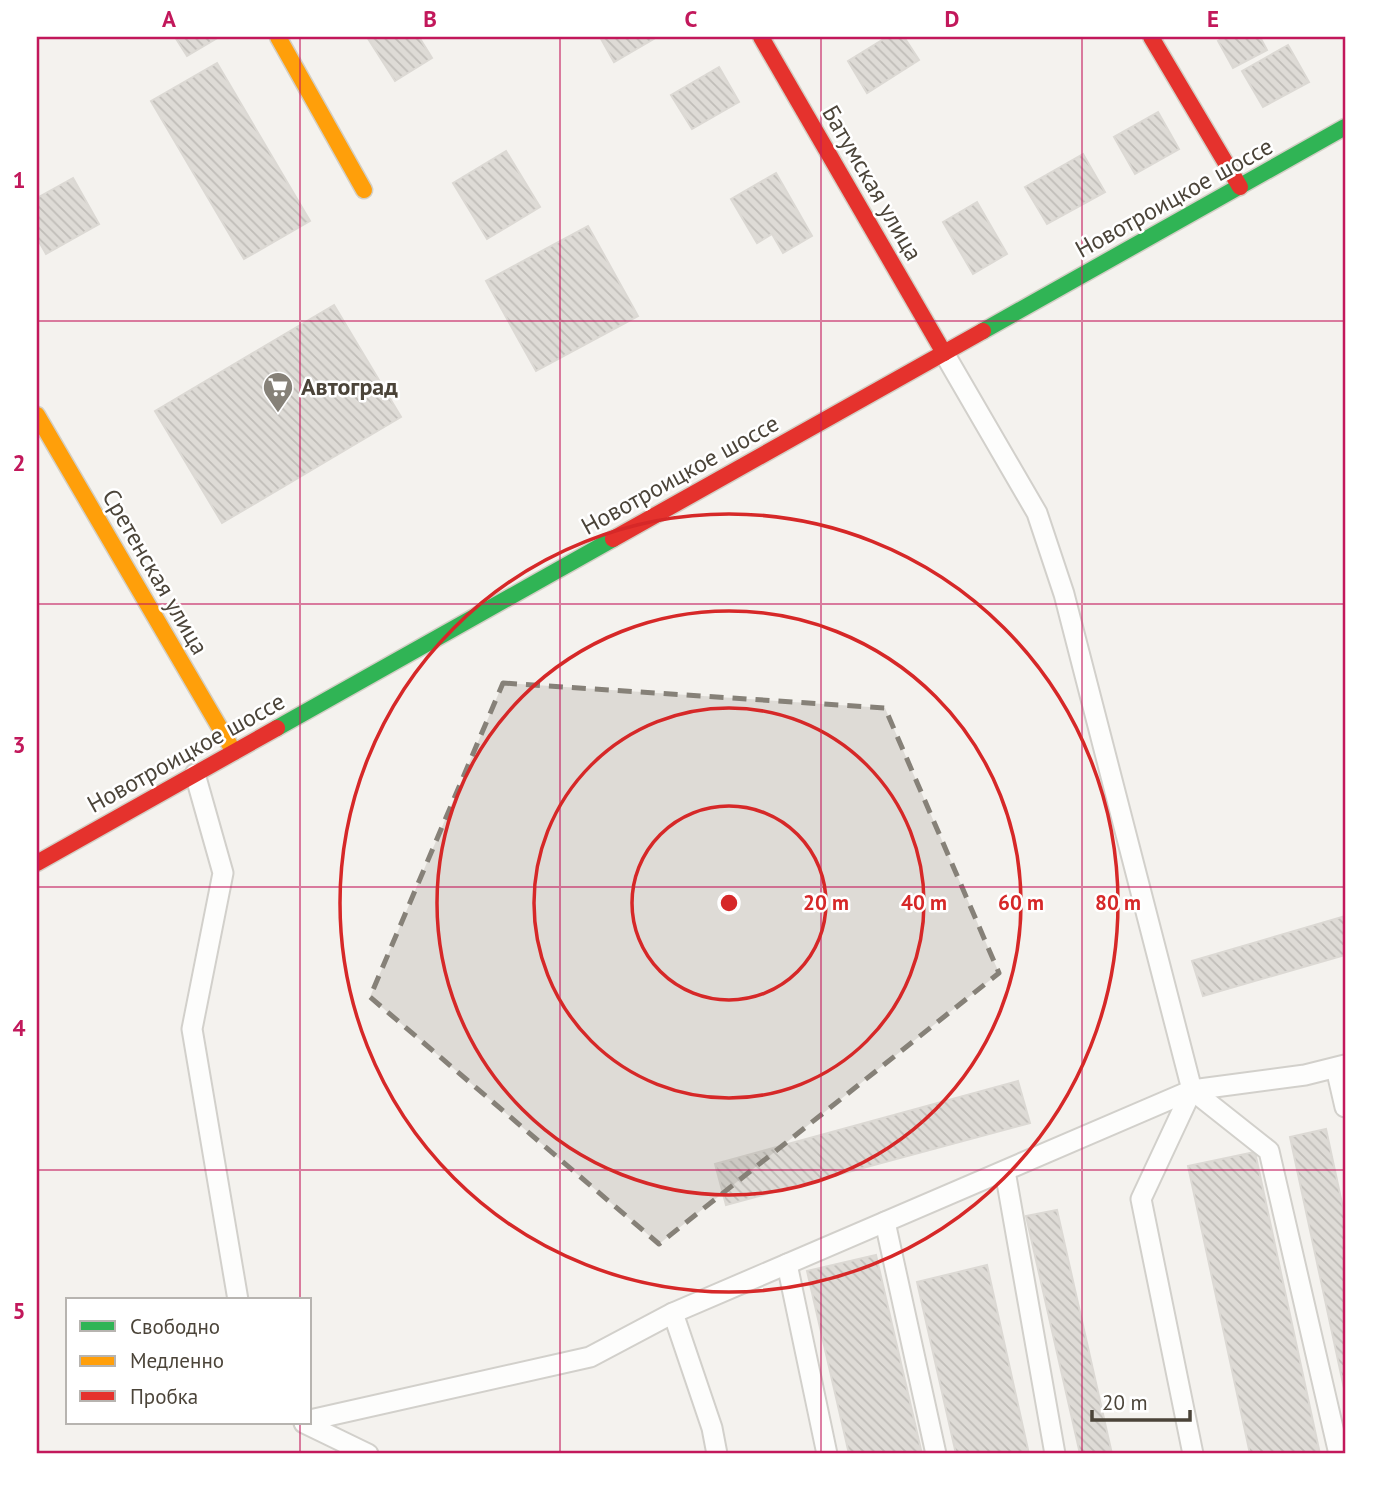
<svg xmlns="http://www.w3.org/2000/svg" width="1382" height="1491" viewBox="0 0 1382 1491" font-family="'PT Sans',sans-serif">
	<style>
		.building { fill: url(#building-back-hatch); stroke: #dcd9d4; stroke-width: 2 }
		.lines { fill: none; stroke-linecap: round; stroke-linejoin: round }
		.lane-casing { stroke: #d2d0cb; stroke-width: 23 }
		.fast-casing { stroke: #d3cfc5; stroke-width: 19 }
		.slow-casing { stroke: #d3cfc5; stroke-width: 19 }
		.jam-casing { stroke: #d3cfc5; stroke-width: 19 }
		.lane { stroke: #fdfdfc; stroke-width: 19 }
		.fast { stroke: #30b455; stroke-width: 16 }
		.slow { stroke: #ff9f0a; stroke-width: 16 }
		.jam { stroke: #e5322d; stroke-width: 16 }
		.marked { fill: #868178; fill-opacity: 0.2; stroke: #868178; stroke-width: 5; stroke-dasharray: 14 9; stroke-linejoin: round }
		.grid { fill: none; stroke: #c2185b; stroke-width: 2; stroke-opacity: 0.55 }
		.ring { fill: none; stroke: #d62828; stroke-width: 3.5 }
		.labels { text-anchor: middle; stroke-width: 5; stroke-linejoin: round; paint-order: stroke }
		.street-label { font-size: 24px; fill: #4b4439; stroke: #fff }
		.poi-label { font-size: 24px; font-weight: bold; fill: #4b4439; stroke: #fff; text-anchor: start }
		.centre { fill: #d62828; stroke: #fff; stroke-width: 3.5 }
		.ring-label { font-size: 21px; text-anchor: middle; font-weight: bold; fill: #d62828; stroke: #fff; stroke-width: 5; stroke-linejoin: round; paint-order: stroke }
		.neatline { fill: none; stroke: #c2185b; stroke-width: 2.5 }
		.grid-label { font-size: 23px; text-anchor: middle; font-weight: bold; fill: #c2185b }
	</style>
	<defs>
		<pattern id="building-back-hatch" width="6" height="6" patternUnits="userSpaceOnUse" patternTransform="scale(1.75)"><rect width="6" height="6" fill="#dedbd6"/><path d="M-1 5l2 2M0 0l6 6M5-1l2 2" fill="none" stroke="#c0bdb8"/></pattern>
	</defs>
	<rect width="100%" height="100%" fill="#f4f2ee"/>
	<g class="building">
		<path d="M175,37h44l-32,19z"/>
		<path d="M367,37h52l13,21 -37,23z"/>
		<path d="M600,37h57l-43,25z"/>
		<path d="M887,37h17l15,23 -52,33 -19,-32z"/>
		<path d="M1225,37h35l7,13 -34,18 -15,-27z"/>
		<path d="M1288,45l21,37 -46,25 -21,-36z"/>
		<path d="M217,63l93,158 -66,38 -93,-158z"/>
		<path d="M719,67l20,35 -47,27 -21,-34z"/>
		<path d="M1158,112l21,37 -44,25 -21,-37z"/>
		<path d="M506,151l34,56 -53,32 -34,-56z"/>
		<path d="M1083,154l22,38 -58,32 -22,-37z"/>
		<path d="M776,173l36,63 -29,17 -11,-19 -15,9 -26,-44z"/>
		<path d="M73,178l26,46 -53,30 -9,-16v-40z"/>
		<path d="M977,202l30,52 -34,20 -30,-52z"/>
		<path d="M588,226l50,90 -102,55 -50,-90z"/>
		<path d="M334,305l67,112 -179,106 -67,-112z"/>
		<path d="M1345,916v39l-142,41 -11,-35z"/>
		<path d="M1018,1081l12,42 -304,82 -11,-41z"/>
		<path d="M1326,1129l19,88v176l-55,-256z"/>
		<path d="M1255,1152l65,302h-70l-62,-288z"/>
		<path d="M1057,1210l55,244h-32l-54,-238z"/>
		<path d="M876,1255l46,199h-73l-42,-183z"/>
		<path d="M987,1265l42,189h-73l-39,-172z"/>
	</g>
	<g class="lines">
		<g class="lane-casing">
			<g id="lane">
				<path d="M944,353l93,160 27,81 128,496 77,61 70,303"/>
				<path d="M195,774l28,99 -31,156 46,271"/>
				<path d="M1336,1068l9,39"/>
				<path d="M1005,1171l50,283"/>
				<path d="M885,1222l51,232"/>
				<path d="M787,1264l40,190"/>
				<path d="M673,1313l39,115 5,26"/>
				<path d="M310,1420l280,-63 83,-44 519,-223"/>
				<path d="M304,1423l64,31"/>
				<path d="M1193,1454l-52,-255 51,-109 113,-15 40,-10"/>
			</g>
		</g>
		<g class="fast-casing">
			<g id="fast">
				<path d="M983,331l362,-204"/>
				<path d="M277,728l336,-189"/>
			</g>
		</g>
		<g class="slow-casing">
			<g id="slow">
				<path d="M278,37l86,153"/>
				<path d="M37,415l197,337"/>
			</g>
		</g>
		<g class="jam-casing">
			<g id="jam">
				<path d="M761,37l183,316"/>
				<path d="M1151,37l89,150"/>
				<path d="M613,539l370,-208"/>
				<path d="M37,863l240,-135"/>
			</g>
		</g>
		<use href="#lane" class="lane"/>
		<use href="#fast" class="fast"/>
		<use href="#slow" class="slow"/>
		<use href="#jam" class="jam"/>
	</g>
	<path class="marked" d="M503,683l382,25 114,265 -340,271 -289,-247z"/>
	<path class="grid" d="M300,37v1263M560,37v1417M821,37v1417M1082,37v1417M37,321h1308M37,604h1308M37,887h1308M37,1170h1308M300,1423v31"/>
	<g class="ring">
		<circle cx="729" cy="903" r="97"/>
		<circle cx="729" cy="903" r="195"/>
		<circle cx="729" cy="903" r="292"/>
		<circle cx="729" cy="903" r="389"/>
	</g>
	<defs>
		<g id="supermarket-pin" transform="scale(1.575)"><path d="M0 17L-7.5 6A9.5 9.5 0 1 1 7.5 6Z" fill="#868178" stroke="#fff"/><path d="M-6-5.5h2.5l.6 2H6L4.5 2H-2.5L-4.4-4H-6ZM-1.5 3.2a1.3 1.3 0 1 0 .1 0ZM3 3.2a1.3 1.3 0 1 0 .1 0Z" fill="#fff"/></g>
	</defs>
	<g fill-rule="evenodd">
		<use href="#supermarket-pin" x="278" y="387"/>
	</g>
	<g class="labels">
		<g class="street-label">
			<text transform="translate(872 183) rotate(60)" y="8">Батумская улица</text>
			<text transform="translate(1174 198) rotate(-29)" y="8">Новотроицкое шоссе</text>
			<text transform="translate(680 475) rotate(-29)" y="8">Новотроицкое шоссе</text>
			<text transform="translate(155 572) rotate(60)" y="8">Сретенская улица</text>
			<text transform="translate(186 753) rotate(-29)" y="8">Новотроицкое шоссе</text>
		</g>
		<g class="poi-label">
			<text x="301" y="395">Автоград</text>
		</g>
	</g>
	<circle cx="729" cy="903" r="10" class="centre"/>
	<g class="ring-label">
		<text x="826" y="910">20 m</text>
		<text x="924" y="910">40 m</text>
		<text x="1021" y="910">60 m</text>
		<text x="1118" y="910">80 m</text>
	</g>
	<rect width="1382" height="1491" fill="none" stroke="#ffffff" stroke-width="77"/>
	<rect x="66" y="1298" width="245" height="126" fill="#ffffff" stroke="#b7b4b0" stroke-width="2"/>
	<rect x="80" y="1321" width="35" height="10" fill="#30b455" stroke="#b7b4b0" stroke-width="2"/>
	<text x="130" y="1334" font-size="21" fill="#4b4439">Свободно</text>
	<rect x="80" y="1356" width="35" height="10" fill="#ff9f0a" stroke="#b7b4b0" stroke-width="2"/>
	<text x="130" y="1368" font-size="21" fill="#4b4439">Медленно</text>
	<rect x="80" y="1391" width="35" height="10" fill="#e5322d" stroke="#b7b4b0" stroke-width="2"/>
	<text x="130" y="1404" font-size="21" fill="#4b4439">Пробка</text>
	<path d="M1092 1410v10h98v-10" fill="none" stroke="#4b4439" stroke-width="3.5"/>
	<text x="1102" y="1410" font-size="21" fill="#4b4439" stroke="#ffffff" stroke-width="5" paint-order="stroke">20 m</text>
	<rect x="38" y="38" width="1306" height="1414" class="neatline"/>
	<g class="grid-label">
		<text x="169" y="27">A</text>
		<text x="430" y="27">B</text>
		<text x="691" y="27">C</text>
		<text x="952" y="27">D</text>
		<text x="1213" y="27">E</text>
		<text x="19" y="188">1</text>
		<text x="19" y="471">2</text>
		<text x="19" y="753">3</text>
		<text x="19" y="1036">4</text>
		<text x="19" y="1319">5</text>
	</g>
</svg>
